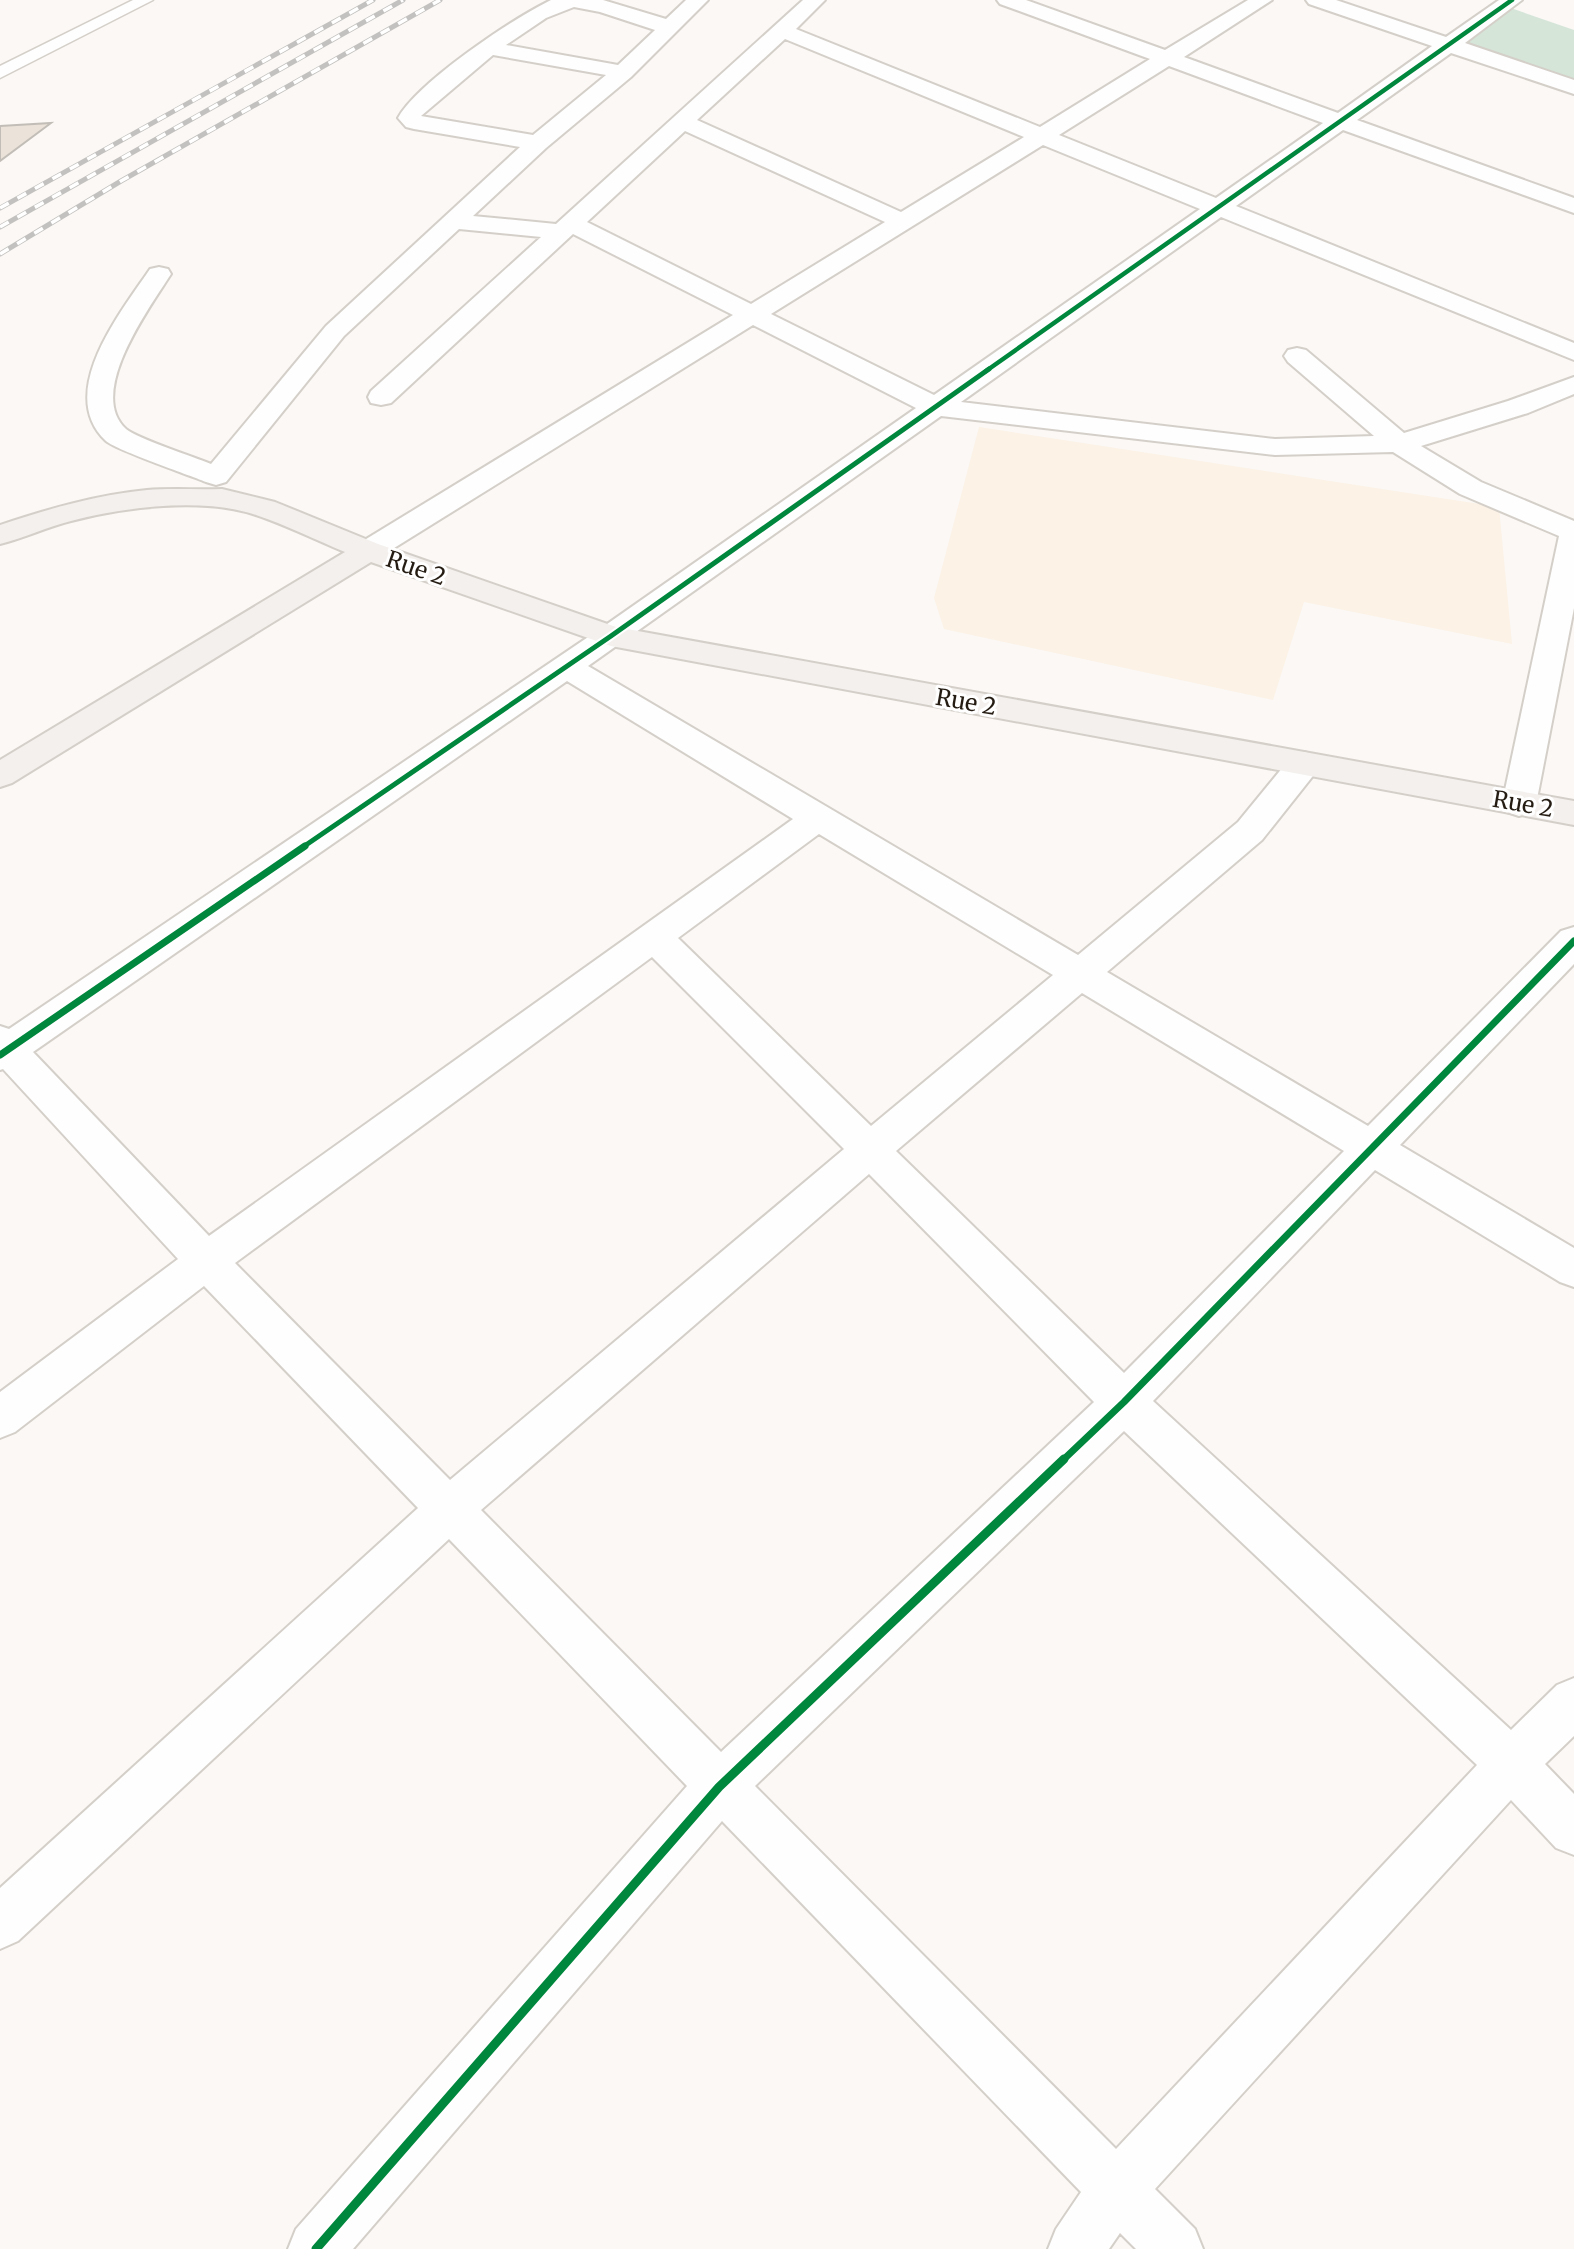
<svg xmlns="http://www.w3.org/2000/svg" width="1574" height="2249" viewBox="0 0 1574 2249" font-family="Merriweather,serif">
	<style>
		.education { fill: #fcf2e6 }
		.green { fill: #d5e5d8 }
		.building { fill: #ebe3d9; stroke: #c2bdb7; stroke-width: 2 }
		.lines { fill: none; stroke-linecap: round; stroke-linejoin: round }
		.lane-casing { stroke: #d4cfc8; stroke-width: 3 }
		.street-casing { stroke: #d4cfc8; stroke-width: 4 }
		.secondary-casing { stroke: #d4cfc8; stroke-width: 4 }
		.lane { fill: #fefefe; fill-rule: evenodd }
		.street { fill: #fefefe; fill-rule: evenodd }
		.secondary { fill: #f3f0ed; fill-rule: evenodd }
		.rail-casing { stroke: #c2c1bf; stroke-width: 5 }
		.rail { stroke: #fff; stroke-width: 3.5; stroke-dasharray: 10; stroke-linecap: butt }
		.cycleway-far3-casing { stroke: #fff; stroke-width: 7 }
		.cycleway-far2-casing { stroke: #fff; stroke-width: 9 }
		.cycleway-far1-casing { stroke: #fff; stroke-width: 11 }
		.cycleway-casing { stroke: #fff; stroke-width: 13 }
		.cycleway-far3 { stroke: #00873e; stroke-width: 4.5 }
		.cycleway-far2 { stroke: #00873e; stroke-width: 5 }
		.cycleway-far1 { stroke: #00873e; stroke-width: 7 }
		.cycleway { stroke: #00873e; stroke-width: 9 }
		.labels { text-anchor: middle; stroke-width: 6; stroke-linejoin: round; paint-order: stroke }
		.street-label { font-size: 23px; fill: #251d13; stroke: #fff }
	</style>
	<rect width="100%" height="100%" fill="#fbf8f5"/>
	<path class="education" d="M979,427l520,80 13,137 -208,-42 -31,98 -329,-71 -10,-31z"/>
	<path class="green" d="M1502,5l72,25v60l-131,-45z"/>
	<path class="building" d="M51,123l-51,38v-35z"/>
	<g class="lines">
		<g class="lane-casing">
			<path id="lane" d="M133,0h20l-153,78v-12z"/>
		</g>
		<g class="street-casing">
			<path id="street" d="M551,0h52l63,19 20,-19h22l-77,77 -85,71 -73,68 83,8 247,-224h22l-29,29 244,98 110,-68 -150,-55 -3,-4h29l139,50 83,-50h24l-88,57 154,56 94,-67 -123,-42 -3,-4h30l110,37 53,-37h23l-57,43 109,37v14l-123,-41 -94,67 217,78v15l-231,-83 -107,76 338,137v17l-353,-143 -260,185 314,37 99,-3 -86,-74 -4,-6 4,-6 9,-2 9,2 98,83 104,-32 66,-24v17l-46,19 -107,33 60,36 93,39v87l-38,196 -5,8 -12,4 -12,-4 -5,-8 57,-268 -99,-42 -67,-42 -118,3 -334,-39 -353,250 490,289 160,-133 54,-66 12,-4 12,4 4,8 -4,8 -54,68 -155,132 261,154 193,-195 13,-4v37l-174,181 174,103v39l-14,-5 -185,-112 -222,231 358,329 46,-45 17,-7v58l-29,28 29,30v61l-18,-7 -45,-48 -356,389 40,40 8,20h-67l-16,-16 -11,16h-61l8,-20 25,-37 -359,-371 -369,428h-65l8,-20 391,-443 -238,-247 -431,402 -18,8v-61l418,-380 -214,-222 -189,146 -15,6v-46l178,-133 -175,-190 -3,1v-44l9,3 591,-400 316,-221 -163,-83 -375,233 -10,2 -10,-2 -5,-7 5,-7 375,-229 -160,-81 -182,169 -10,2 -10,-2 -3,-6 3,-6 170,-154 -82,-8 -115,107 -118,146 -10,3 -10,-3c-19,-8 -88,-31 -100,-41 -51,-48 15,-129 44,-172l9,-2 9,2 3,5c-21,33 -85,119 -45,155 10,9 68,28 85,35l115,-138 194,-179 -106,-18 -8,-2 -8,-9c20,-36 114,-99 153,-118zM574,7l26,5 55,18 -37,35 -112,-20 40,-27zM785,39l239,98 -123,75 -204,-92zM493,55l113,20 -73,60 -112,-19zM1169,66l154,57 -107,75 -157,-63zM685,131l200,91 -134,82 -164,-82zM1043,145l157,64 -266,186 -163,-81zM567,681l226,138 -584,417 -176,-184zM819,834l234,141 -182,151 -193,-188zM652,957l192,192 -394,331 -215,-217zM1082,993l262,158 -220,222 -228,-222zM869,1174l225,228 -373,350 -240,-242zM1124,1431l353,334 -361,384 -361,-363z"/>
		</g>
		<g class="secondary-casing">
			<path id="secondary" d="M222,489l53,13 103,42 238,83 958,174v24l-963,-179 -240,-84 -359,221 -12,4v-27l345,-208c-29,-12 -59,-27 -89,-37 -53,-18 -132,-8 -185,6 -24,6 -47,17 -71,23v-19c48,-16 96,-30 147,-35 24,-2 50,0 75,-1z"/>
		</g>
		<use href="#lane" class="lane"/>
		<use href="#street" class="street"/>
		<use href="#secondary" class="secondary"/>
		<g class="rail-casing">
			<g id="rail">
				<path d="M0,208l373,-208"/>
				<path d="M0,227l403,-227"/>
				<path d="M0,254l121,-73 319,-181"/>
			</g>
		</g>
		<use href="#rail" class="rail"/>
		<g class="cycleway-far3-casing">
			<path id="cycleway-far3" d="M986,371l526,-371"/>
		</g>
		<g class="cycleway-far2-casing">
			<path id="cycleway-far2" d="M303,847l308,-211 378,-267"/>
		</g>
		<g class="cycleway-far1-casing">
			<g id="cycleway-far1">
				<path d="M0,1055l305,-209"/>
				<path d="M1062,1461l62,-59 450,-461"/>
			</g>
		</g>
		<g class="cycleway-casing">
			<path id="cycleway" d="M316,2249l403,-462 345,-328"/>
		</g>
		<use href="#cycleway-far3" class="cycleway-far3"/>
		<use href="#cycleway-far2" class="cycleway-far2"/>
		<use href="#cycleway-far1" class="cycleway-far1"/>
		<use href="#cycleway" class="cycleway"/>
	</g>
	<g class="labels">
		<g class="street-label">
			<text transform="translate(416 568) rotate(19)" y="8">Rue 2</text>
			<text transform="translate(966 702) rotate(10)" y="8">Rue 2</text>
			<text transform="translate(1523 804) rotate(10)" y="8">Rue 2</text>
		</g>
	</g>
</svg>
